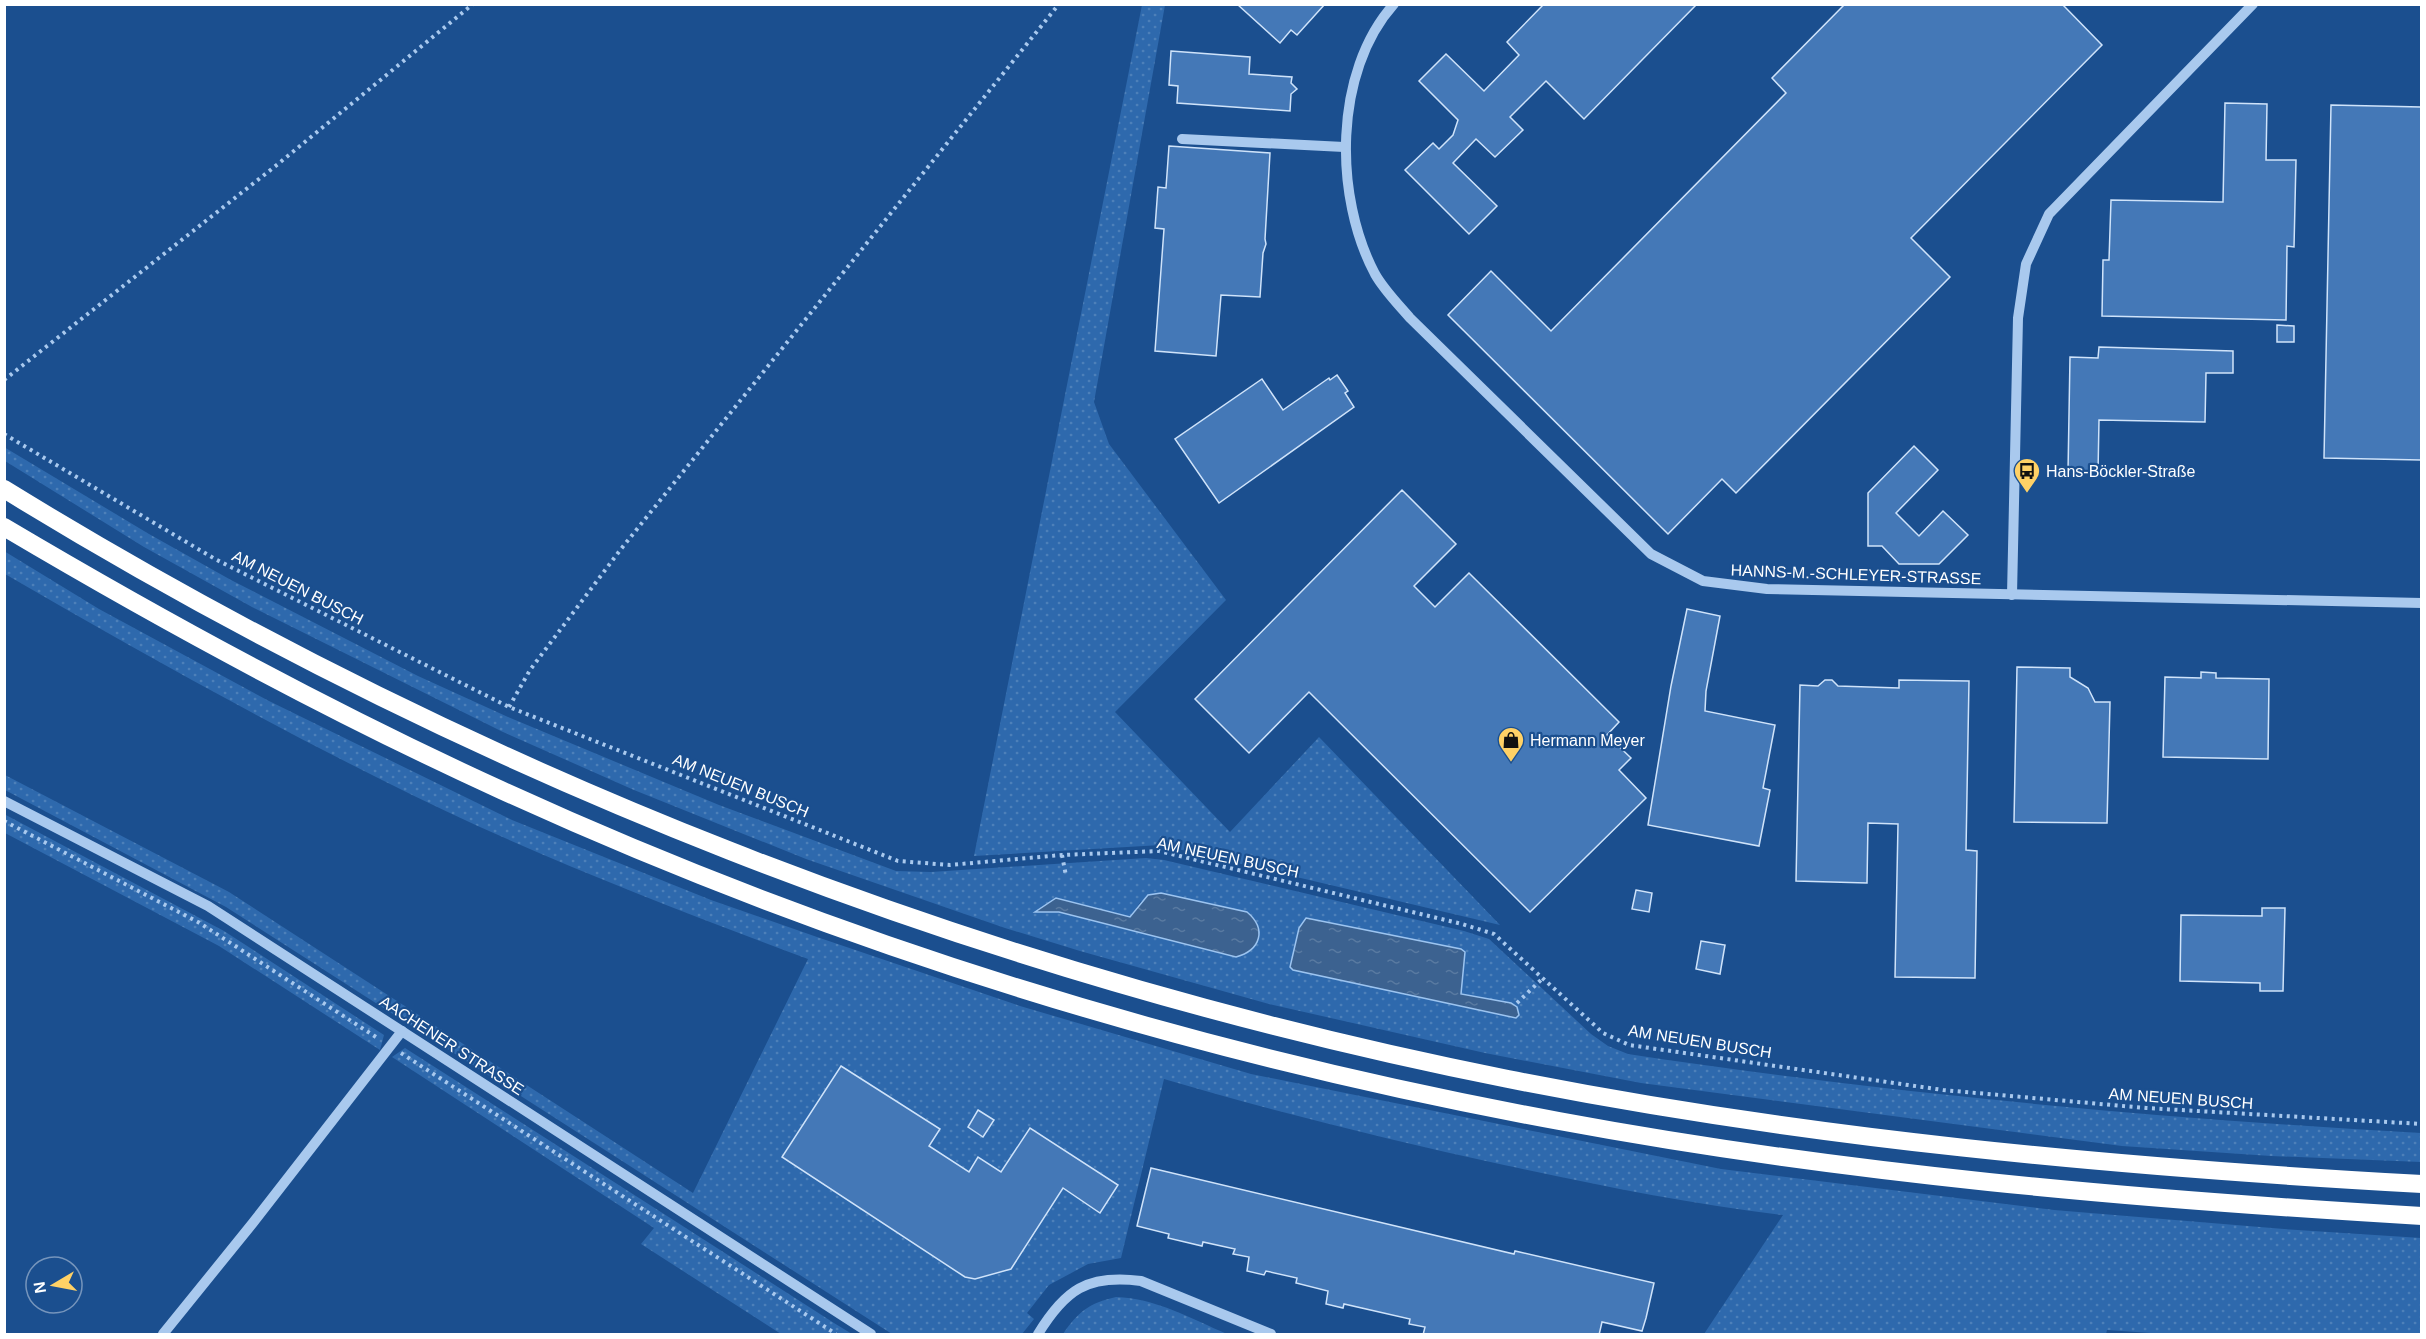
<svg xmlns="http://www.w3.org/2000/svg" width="2426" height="1339" viewBox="0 0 2426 1339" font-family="Arial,sans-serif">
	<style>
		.grass { fill: url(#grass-dots); fill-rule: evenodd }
		.water { fill: url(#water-ripples); stroke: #9cc4f0; stroke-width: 1.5 }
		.building { fill: #4478b7; stroke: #cfe3fa; stroke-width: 1.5 }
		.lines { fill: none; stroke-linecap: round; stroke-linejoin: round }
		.path { stroke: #a9c9ee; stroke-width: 4; stroke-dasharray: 3 4.5; stroke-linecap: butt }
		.minor { stroke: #a9c9ee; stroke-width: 10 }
		.highway { stroke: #fff; stroke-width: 18 }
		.labels { text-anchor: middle; stroke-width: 4.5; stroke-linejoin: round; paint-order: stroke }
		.poi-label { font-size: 16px; fill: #fff; stroke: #1b4f8f; text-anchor: start }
		.street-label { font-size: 16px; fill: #fff; stroke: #1b4f8f }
	</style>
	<defs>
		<pattern id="grass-dots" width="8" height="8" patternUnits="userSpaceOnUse" patternTransform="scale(1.5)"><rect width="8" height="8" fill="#2e69ad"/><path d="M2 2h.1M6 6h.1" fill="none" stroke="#4d80b9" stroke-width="1.8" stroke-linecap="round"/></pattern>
		<pattern id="water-ripples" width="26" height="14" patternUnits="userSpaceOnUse" patternTransform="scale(1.5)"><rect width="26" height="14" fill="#3c6290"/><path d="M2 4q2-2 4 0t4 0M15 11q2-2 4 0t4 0" fill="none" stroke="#597aa1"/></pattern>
	</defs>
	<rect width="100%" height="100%" fill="#1b4f8f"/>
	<g class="grass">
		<path d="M1142,5h23l-71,397 15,42 117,156 -111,112 115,120 89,-95 181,188 -339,-80 -187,11z"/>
		<path d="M4,447l145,87 82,46 187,96 90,41 211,88 177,66 35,1 215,-14 18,2 300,71 25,8 102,95 17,12 20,8c264,40 528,64 793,79v29l-150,-6 -149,-10 -481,-63 -156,-30 -216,-49 -189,-53 -75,-23 -199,-69 -172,-69 -131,-58 -251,-125 -108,-60 -139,-86zM1056,898l74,19 11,-16 95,56 -177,-45z"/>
		<path d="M4,551l95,58 170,92 243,119 199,80 106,37 203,69 231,68 470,95 333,41 230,19 137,9v96h-256l-58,-4 -1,4h-402l79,-119c-94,-11 -186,-30 -279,-50 -114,-25 -228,-53 -340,-86l-43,179 -33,6 -39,21 -22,28 7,6 -12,15h-130l-666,-427 -221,-117v-15l224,117 464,301 115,-234c-144,-54 -288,-109 -426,-179 -128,-64 -253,-134 -377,-206z"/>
		<path d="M4,814l220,117 160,104 -4,15 -161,-104 -214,-113z"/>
		<path d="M405,1048l429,275 18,11h-71l-140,-90 13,-16 -262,-171z"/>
		<path d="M1116,1297c39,1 76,22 111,37h-164c15,-22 26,-31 53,-37z"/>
	</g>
	<g class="water">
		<path d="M1161,893l86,19c20,17 14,38 -11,45l-177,-45h-24l21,-14 74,19 18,-22z"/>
		<path d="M1306,918l155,31 4,3 -4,42 50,9 6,4 2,8 -3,3 -223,-48 -3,-3 9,-39z"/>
	</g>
	<g class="building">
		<path d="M1237,4h88l-28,31 -6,-5 -11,13z"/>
		<path d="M1544,4h153l-113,115 -38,-38 -36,36 13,13 -28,27 -19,-18 -23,24 44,43 -28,28 -64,-64 28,-27 6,6 14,-14 5,-15 -39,-39 27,-27 38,37 35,-36 -12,-13z"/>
		<path d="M1845,4h217l40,41 -191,193 39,39 -214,216 -14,-14 -54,55 -220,-219 43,-44 60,60 235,-238 -14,-15z"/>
		<path d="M1171,51l79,6 -1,17 43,3 -1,6 6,6 -6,5 -1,17 -113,-8 1,-17 -9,-1z"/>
		<path d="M2225,103l42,1 -1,56h30l-2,87 -7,-1 -1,74 -184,-4 1,-56h6l2,-60 112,2z"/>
		<path d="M2331,105l90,2v353l-97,-2z"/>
		<path d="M1169,146l101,7 -5,86 1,5 -3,9 -3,44 -39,-2 -5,61 -61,-5 9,-122 -9,-1 3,-41 8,1z"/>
		<path d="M2277,325l17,1v16h-17z"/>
		<path d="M2099,347l134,4v22h-27l-1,49 -106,-2 -1,53 -30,-1 2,-115 28,1z"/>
		<path d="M1337,375l11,16 -3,2 9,14 -135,96 -44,-64 87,-60 21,31 46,-32 1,2z"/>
		<path d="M1914,446l24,24 -42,43 23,23 24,-25 25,24 -29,29h-40l-17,-18h-14v-53z"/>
		<path d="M1402,490l54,54 -42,42 21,21 34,-34 150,149 -12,13 24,23 -12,12 27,28 -116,114 -221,-220 -60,61 -54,-54z"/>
		<path d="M1687,609l33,7 -14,75 -1,20 70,14 -12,63 7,2 -11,56 -111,-21 23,-139z"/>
		<path d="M2017,667l53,1v9l18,11 7,14h15l-3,121 -93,-1z"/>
		<path d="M2201,672l15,1v5l53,1 -1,80 -105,-2 2,-80 36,1z"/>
		<path d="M1825,680h7l6,6 61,2v-8l70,1 -3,169 11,1 -2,127 -80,-1 3,-153 -30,-1 -1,60 -71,-2 4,-196 18,1z"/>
		<path d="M1636,890l16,3 -3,19 -17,-3z"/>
		<path d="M2262,908h23l-2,83h-23v-8l-80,-2 1,-66 81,1z"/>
		<path d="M1701,941l24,4 -5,29 -24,-5z"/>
		<path d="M841,1066l99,63 -11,17 40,26 9,-15 23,15 29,-44 88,57 -18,28 -37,-25 -52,81 -36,10 -10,-2 -183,-120z"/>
		<path d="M978,1110l16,10 -11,17 -15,-10z"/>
		<path d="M1151,1168l363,86 1,-3 139,32 -8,35 -4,13 -40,-9 -3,13h-176l2,-8 -16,-3 1,-5 -66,-15 -1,4 -17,-4 2,-13 -32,-8 1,-5 -31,-7 -2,4 -17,-4 2,-14 -16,-3 2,-5 -32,-7 -1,4 -34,-8 1,-4 -32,-8z"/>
	</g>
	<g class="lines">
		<g class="path">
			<path d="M4,380l274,-216 195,-160"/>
			<path d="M4,434l211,125 294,148 389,154 52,4 112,-10 97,-4 303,73 32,10 109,99 26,12 314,45 203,18 276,16"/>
			<path d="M509,707l21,-37 91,-121 438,-545"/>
			<path d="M4,821l194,101 181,117"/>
			<path d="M1062,855l4,21"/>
			<path d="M1517,1003l26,-25"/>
			<path d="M401,1053l435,281"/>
		</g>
		<g class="minor">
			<path d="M1394,4c-61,68 -60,193 -19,270 9,16 23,30 35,44l241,236 52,27 64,8 655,14"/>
			<path d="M1182,139l162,8"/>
			<path d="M2012,595l6,-277 8,-54 23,-50 204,-210"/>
			<path d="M4,801l204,105 663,428"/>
			<path d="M163,1334l89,-110 150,-193"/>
			<path d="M1038,1334c27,-44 49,-60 103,-53l130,53"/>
		</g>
		<g class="highway">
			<path d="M4,489c462,284 972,484 1504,590 301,60 607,88 914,105"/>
			<path d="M4,527c162,96 326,185 497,263 336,154 694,264 1058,331 285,53 573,78 863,95"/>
		</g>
	</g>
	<defs>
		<g id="bus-pin" transform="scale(1.35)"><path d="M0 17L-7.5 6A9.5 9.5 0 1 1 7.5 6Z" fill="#ffd166" stroke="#1b4f8f"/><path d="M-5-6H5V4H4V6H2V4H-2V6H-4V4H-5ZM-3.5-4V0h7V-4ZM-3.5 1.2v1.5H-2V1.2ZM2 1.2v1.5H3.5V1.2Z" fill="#111"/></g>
		<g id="shop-pin" transform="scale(1.35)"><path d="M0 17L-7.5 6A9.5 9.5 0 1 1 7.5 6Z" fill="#ffd166" stroke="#1b4f8f"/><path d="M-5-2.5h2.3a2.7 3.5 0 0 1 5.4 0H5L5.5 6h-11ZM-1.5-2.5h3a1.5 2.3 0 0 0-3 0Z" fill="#111"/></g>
	</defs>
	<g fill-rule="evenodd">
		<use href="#bus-pin" x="2027" y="471"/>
		<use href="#shop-pin" x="1511" y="740"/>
	</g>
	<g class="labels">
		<g class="poi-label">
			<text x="2046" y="477">Hans-Böckler-Straße</text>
			<text x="1530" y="746">Hermann Meyer</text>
		</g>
		<g class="street-label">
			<text transform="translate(1856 574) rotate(2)" y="6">HANNS-M.-SCHLEYER-STRASSE</text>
			<text transform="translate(298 587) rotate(27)" y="6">AM NEUEN BUSCH</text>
			<text transform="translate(741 785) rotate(22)" y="6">AM NEUEN BUSCH</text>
			<text transform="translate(1228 857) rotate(12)" y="6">AM NEUEN BUSCH</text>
			<text transform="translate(1700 1041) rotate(9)" y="6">AM NEUEN BUSCH</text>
			<text transform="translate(452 1045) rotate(33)" y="6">AACHENER STRASSE</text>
			<text transform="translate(2181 1098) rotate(4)" y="6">AM NEUEN BUSCH</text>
		</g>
	</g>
	<rect width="2426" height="1339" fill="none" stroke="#ffffff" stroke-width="12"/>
	<g transform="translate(54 1285) rotate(260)"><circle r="28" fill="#1b4f8f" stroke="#7695bc" stroke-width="1.5"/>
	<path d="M0-4.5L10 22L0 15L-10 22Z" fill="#ffd166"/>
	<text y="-9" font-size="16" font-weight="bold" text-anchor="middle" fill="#ffffff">N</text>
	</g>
</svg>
